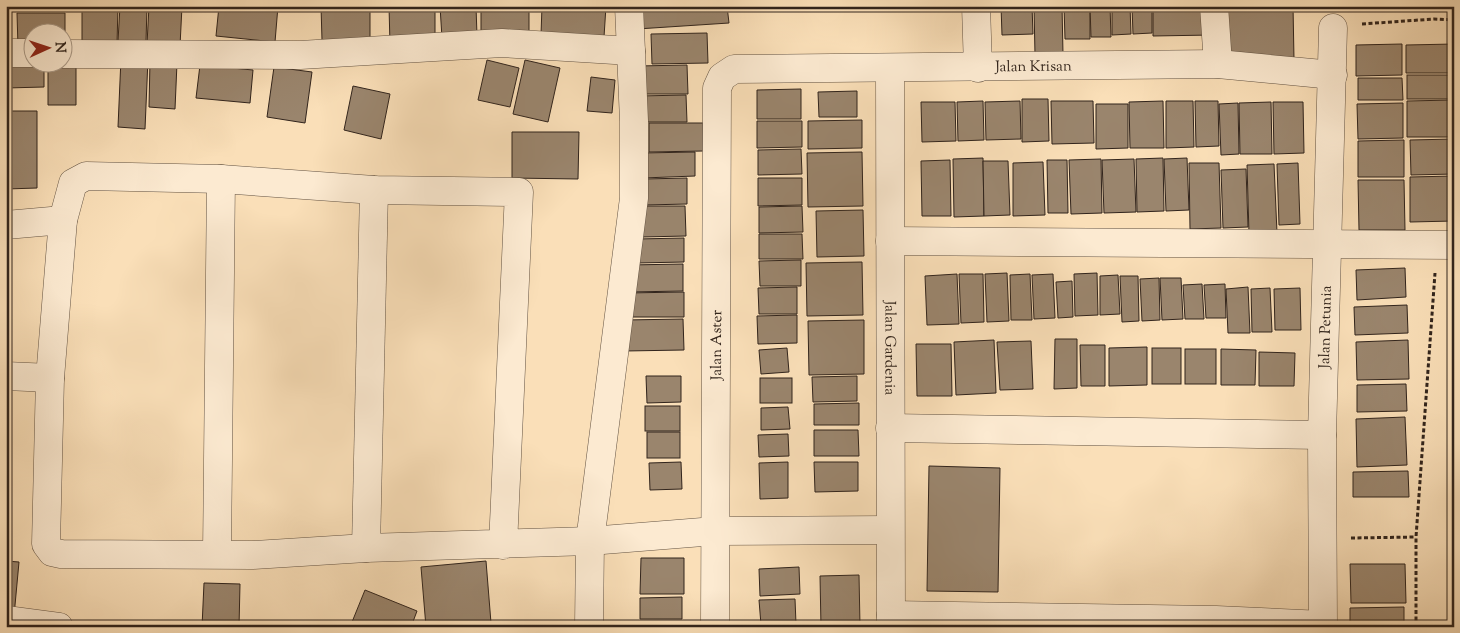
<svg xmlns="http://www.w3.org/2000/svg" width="1460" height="633" viewBox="0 0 1460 633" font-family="'Sorts Mill Goudy',serif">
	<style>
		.building { fill: #9a856d; stroke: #31241c }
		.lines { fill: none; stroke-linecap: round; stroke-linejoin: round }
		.minor-casing { stroke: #635343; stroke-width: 29 }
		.path { stroke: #31241c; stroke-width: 3; stroke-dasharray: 4 2.5; stroke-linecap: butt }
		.minor { stroke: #fcead1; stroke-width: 28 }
		.labels { text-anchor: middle; stroke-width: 4.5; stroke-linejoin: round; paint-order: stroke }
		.street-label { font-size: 15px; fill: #31241c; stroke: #fcead1 }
	</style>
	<rect width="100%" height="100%" fill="#fadfb8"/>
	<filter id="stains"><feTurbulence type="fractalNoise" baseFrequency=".004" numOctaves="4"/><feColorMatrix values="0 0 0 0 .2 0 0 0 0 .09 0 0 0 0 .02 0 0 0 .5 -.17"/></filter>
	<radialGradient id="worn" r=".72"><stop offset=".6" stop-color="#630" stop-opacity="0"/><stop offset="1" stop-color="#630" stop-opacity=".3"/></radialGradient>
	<g class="building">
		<path d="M82,6h36l-1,38h-35z"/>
		<path d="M120,6h27l-1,36 -28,-1z"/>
		<path d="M149,6h33l-2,40 -33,-2z"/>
		<path d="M219,6h59l-3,36 -59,-6z"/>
		<path d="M321,6h49v33l-48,1z"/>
		<path d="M389,6h46v39h-45z"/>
		<path d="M440,6h36l1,30 -35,2z"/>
		<path d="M481,6h48v30l-48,1z"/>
		<path d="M542,6h64l-2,31 -63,-2z"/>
		<path d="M636,6h91l2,17 -92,6z"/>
		<path d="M1001,6h31l1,28 -31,1z"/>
		<path d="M1034,6h28l1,48 -28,1z"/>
		<path d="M1064,6h26v33h-25z"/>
		<path d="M1090,6h20l1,31h-20z"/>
		<path d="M1112,6h18l1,28 -19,1z"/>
		<path d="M1132,6h20v27l-19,1z"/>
		<path d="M1153,6h58l1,29 -59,1z"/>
		<path d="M1228,6h65l1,54 -65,2z"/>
		<path d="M17,13h48v33l-3,1v-15h-30v15h-14z"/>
		<path d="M707,33l1,30 -56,1 -1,-30z"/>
		<path d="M1402,44v31l-46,1v-31z"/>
		<path d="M1454,44v29h-48v-28z"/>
		<path d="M6,56l26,6h12v25l-38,1z"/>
		<path d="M76,58v47h-28v-43h14z"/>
		<path d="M121,58l27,1 -3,70 -27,-2z"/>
		<path d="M487,60l32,8 -9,39 -32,-7z"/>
		<path d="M525,60l35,8 -12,54 -35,-8z"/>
		<path d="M150,61l27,2 -2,46 -26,-2z"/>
		<path d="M200,65l53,5 -3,33 -54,-5z"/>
		<path d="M687,65l1,29h-50v-28z"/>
		<path d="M274,67l38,5 -7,51 -38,-6z"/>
		<rect x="1407" y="75" width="47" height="24"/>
		<path d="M591,77l24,3 -3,33 -25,-2z"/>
		<path d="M1358,78h44l1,22h-45z"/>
		<path d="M353,86l37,8 -9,45 -37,-9z"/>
		<path d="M801,89v30h-44v-29z"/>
		<path d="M857,91v26h-38l-1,-25z"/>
		<path d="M686,95l1,27h-48v-26z"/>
		<path d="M1022,99h26l1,42 -27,1z"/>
		<path d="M1454,100v37h-47v-36z"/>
		<path d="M983,101l1,39 -26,1 -1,-39z"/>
		<path d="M1020,101l1,38 -35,1 -1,-38z"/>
		<path d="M1051,101h42l1,42 -42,1z"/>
		<path d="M1163,101l1,47h-34l-1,-46z"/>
		<path d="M1166,101h27l1,46 -28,1z"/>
		<path d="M1195,101h23l1,45 -23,1z"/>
		<path d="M921,102h34l1,39 -34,1z"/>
		<path d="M1271,102l1,52h-32l-1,-51z"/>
		<path d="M1273,102h30l1,51 -30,1z"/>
		<path d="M1238,103l1,51 -18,1 -2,-51z"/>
		<path d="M1403,103v35l-45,1 -1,-35z"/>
		<path d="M1096,104h32v44l-32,1z"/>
		<path d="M6,111h31v77l-31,1z"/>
		<path d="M862,120v28l-54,1v-28z"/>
		<path d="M757,121h45v26l-45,1z"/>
		<path d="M649,123h54v28l-54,1z"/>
		<path d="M512,132h67l-1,47 -66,-1z"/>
		<path d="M1454,139v35l-43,1 -1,-35z"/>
		<path d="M1404,140v37h-46v-36z"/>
		<path d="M801,149l1,25 -44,1v-25z"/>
		<path d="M695,152v24l-52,2 -1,-25z"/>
		<path d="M862,152l1,54 -55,1 -1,-54z"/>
		<path d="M983,158l1,58 -30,1 -1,-58z"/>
		<path d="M1163,158l1,53 -27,1 -1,-53z"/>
		<path d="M1187,158l2,52 -23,1 -2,-52z"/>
		<path d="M1101,159l1,54 -31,1 -2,-54z"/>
		<path d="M1134,159l2,53 -32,1 -2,-53z"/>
		<path d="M950,160l1,56h-29l-1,-55z"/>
		<path d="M1047,160h20l1,53h-20z"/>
		<path d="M983,161h25l2,54 -26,1z"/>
		<path d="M1043,162l2,53 -32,1v-53z"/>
		<path d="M1189,163h30l2,65 -31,1z"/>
		<path d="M1298,163l2,61 -21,1 -2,-61z"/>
		<path d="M1274,164l3,69 -28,1 -2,-69z"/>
		<path d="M1246,169l2,58 -25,1 -2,-58z"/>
		<path d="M1454,176v45l-44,1v-45z"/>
		<path d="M687,178v26l-42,1 -1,-26z"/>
		<path d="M758,178h44v27l-44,1z"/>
		<path d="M1358,180h46l1,50h-46z"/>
		<path d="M642,206h43l1,30 -44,1z"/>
		<path d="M802,206l1,26 -44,1v-26z"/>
		<path d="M863,210l1,46 -47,1 -1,-46z"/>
		<path d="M759,234h43l1,25h-44z"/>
		<path d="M684,238v24l-47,1v-24z"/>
		<path d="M801,260v26h-41l-1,-25z"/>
		<path d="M862,262l1,53 -56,1 -1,-53z"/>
		<path d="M683,264v27l-54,1v-27z"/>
		<path d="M1405,268l1,29 -49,3 -1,-30z"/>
		<path d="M1007,273l2,48 -22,1 -2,-48z"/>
		<path d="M1097,273l1,42 -23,1 -1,-42z"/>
		<path d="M957,274l2,50 -32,1 -2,-49z"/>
		<path d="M959,274h24l1,48 -23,1z"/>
		<path d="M1030,274l2,46h-21l-1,-45z"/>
		<path d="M1053,274l2,44 -21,1 -2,-44z"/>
		<path d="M1118,275l2,39 -20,1v-39z"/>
		<path d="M1120,276h18l1,45 -17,1z"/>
		<path d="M1159,278l1,42 -18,1 -2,-42z"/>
		<path d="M1160,278h21l2,41 -21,1z"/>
		<path d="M1072,281l1,36 -15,1 -2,-36z"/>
		<path d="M1202,284l2,35h-19l-2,-34z"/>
		<path d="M1225,284l1,34h-20l-2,-33z"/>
		<path d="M797,287v27h-38l-1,-26z"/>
		<path d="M1248,287l2,46h-22l-2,-44z"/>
		<path d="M1270,288l2,44h-20l-1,-43z"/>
		<path d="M1300,288l1,42h-26l-1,-41z"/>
		<path d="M684,292v25h-59v-24z"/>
		<path d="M1407,305l1,28 -53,2 -1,-28z"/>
		<path d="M797,315v28l-39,1 -1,-28z"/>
		<path d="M683,319l1,31 -59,1v-31z"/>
		<path d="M864,320v54l-55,1 -1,-54z"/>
		<path d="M1055,339h22v49l-23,1z"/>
		<path d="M994,340l2,53 -40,2 -2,-53z"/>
		<path d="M1408,340l1,39 -52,1 -1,-38z"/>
		<path d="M1031,341l2,48 -33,1 -3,-48z"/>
		<path d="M916,344h35l1,52h-35z"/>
		<path d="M1080,345h25v41h-24z"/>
		<path d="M1147,347v38l-38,1v-38z"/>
		<path d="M787,348l2,24 -28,2 -2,-24z"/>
		<rect x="1152" y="348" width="29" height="36"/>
		<rect x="1185" y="349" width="31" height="35"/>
		<path d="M1221,349l35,1 -1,35h-34z"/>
		<path d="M1259,352l36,1 -1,33h-35z"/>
		<path d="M646,376h35v26l-34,1z"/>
		<path d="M857,376v25l-44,1 -1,-25z"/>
		<rect x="760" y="378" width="32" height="25"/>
		<path d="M1406,384l1,27 -50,1v-27z"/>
		<path d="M859,403v22h-45v-21z"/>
		<rect x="645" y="406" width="35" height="25"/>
		<path d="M788,407l2,22 -29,1v-22z"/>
		<path d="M1405,417l2,48 -50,2 -1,-48z"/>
		<path d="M814,430h44l1,26h-45z"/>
		<rect x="647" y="432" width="33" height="26"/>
		<path d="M788,434l1,22 -30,1 -1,-22z"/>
		<path d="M681,462l1,27 -32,1 -1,-27z"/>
		<path d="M788,462v36l-28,1 -1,-36z"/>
		<path d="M814,462h44v29l-43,1z"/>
		<path d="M929,466l71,2 -2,124 -71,-1z"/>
		<path d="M1408,471l1,26h-56v-25z"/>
		<path d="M641,558h43v36h-44z"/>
		<path d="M6,561l13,1 -5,54 -8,-1z"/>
		<path d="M486,561l5,62 -65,4 -5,-60z"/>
		<path d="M1350,564h55l1,39h-55z"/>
		<path d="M799,567l1,27 -40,2 -1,-27z"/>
		<path d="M859,575l1,51 -39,1 -1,-51z"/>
		<path d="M204,583l36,1 -1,43h-37z"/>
		<path d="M365,590l52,21 -6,16h-61z"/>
		<path d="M682,597v22h-42v-21z"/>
		<path d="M795,599l1,25 -35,1 -2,-25z"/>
		<path d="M1404,607v20h-54v-19z"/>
		<rect x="636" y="623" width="46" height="4"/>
	</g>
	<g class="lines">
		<g class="minor-casing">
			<g id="minor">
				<path d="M976,6l2,62"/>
				<path d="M1214,6l4,58"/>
				<path d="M6,53h26"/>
				<path d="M62,54l238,1 202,-12 129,8"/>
				<path id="s1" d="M890,69l1,558"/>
				<path d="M6,225l57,-5"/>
				<path d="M890,241l564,4"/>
				<path d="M6,376l44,2"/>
				<path d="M890,428l432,7"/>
				<path d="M503,545l16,-353 -145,-2 -153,-11 -135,-3 -13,7 -10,37 -13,158 -4,166 6,8 9,2 192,1 113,-7 224,-7 125,-10 175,-1"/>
				<path d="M366,548l8,-358"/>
				<path d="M217,554l4,-375"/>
				<path d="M891,615l325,5 107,5"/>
				<path d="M6,620l53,7"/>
				<path d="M589,627l1,-86 44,-343v-77l-5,-115"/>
				<path id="s2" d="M715,627l2,-539 5,-11 12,-8 484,-5 115,11"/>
				<path id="s3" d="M1323,627l-1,-192 11,-407"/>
			</g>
		</g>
		<g class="path">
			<path d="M6,20l1,-14"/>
			<path d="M1362,24l72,-5 20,1"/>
			<path d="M1351,538l65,-1"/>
			<path d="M1416,627v-90l19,-264"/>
		</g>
		<use href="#minor" class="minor"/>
	</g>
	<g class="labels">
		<g class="street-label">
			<text dy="5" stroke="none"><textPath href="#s2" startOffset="865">Jalan Krisan</textPath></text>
			<text dy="5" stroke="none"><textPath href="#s3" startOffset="300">Jalan Petunia</textPath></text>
			<text dy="5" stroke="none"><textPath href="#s2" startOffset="282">Jalan Aster</textPath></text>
			<text dy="5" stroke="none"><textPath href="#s1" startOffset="279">Jalan Gardenia</textPath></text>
		</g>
	</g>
	<rect width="1460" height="633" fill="none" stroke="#fadfb8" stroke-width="25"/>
	<rect x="8" y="8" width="1445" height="618" fill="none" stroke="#31241c" stroke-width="2.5"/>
	<rect x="12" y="12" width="1435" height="608" fill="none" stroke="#31241c"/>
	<g transform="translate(48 48) rotate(87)"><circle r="24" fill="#fcead1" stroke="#ab9b89"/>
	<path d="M0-4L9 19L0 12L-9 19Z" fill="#8f2418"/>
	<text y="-8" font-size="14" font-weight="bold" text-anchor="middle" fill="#31241c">N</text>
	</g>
	<rect width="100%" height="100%" filter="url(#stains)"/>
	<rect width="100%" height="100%" fill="url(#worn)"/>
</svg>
